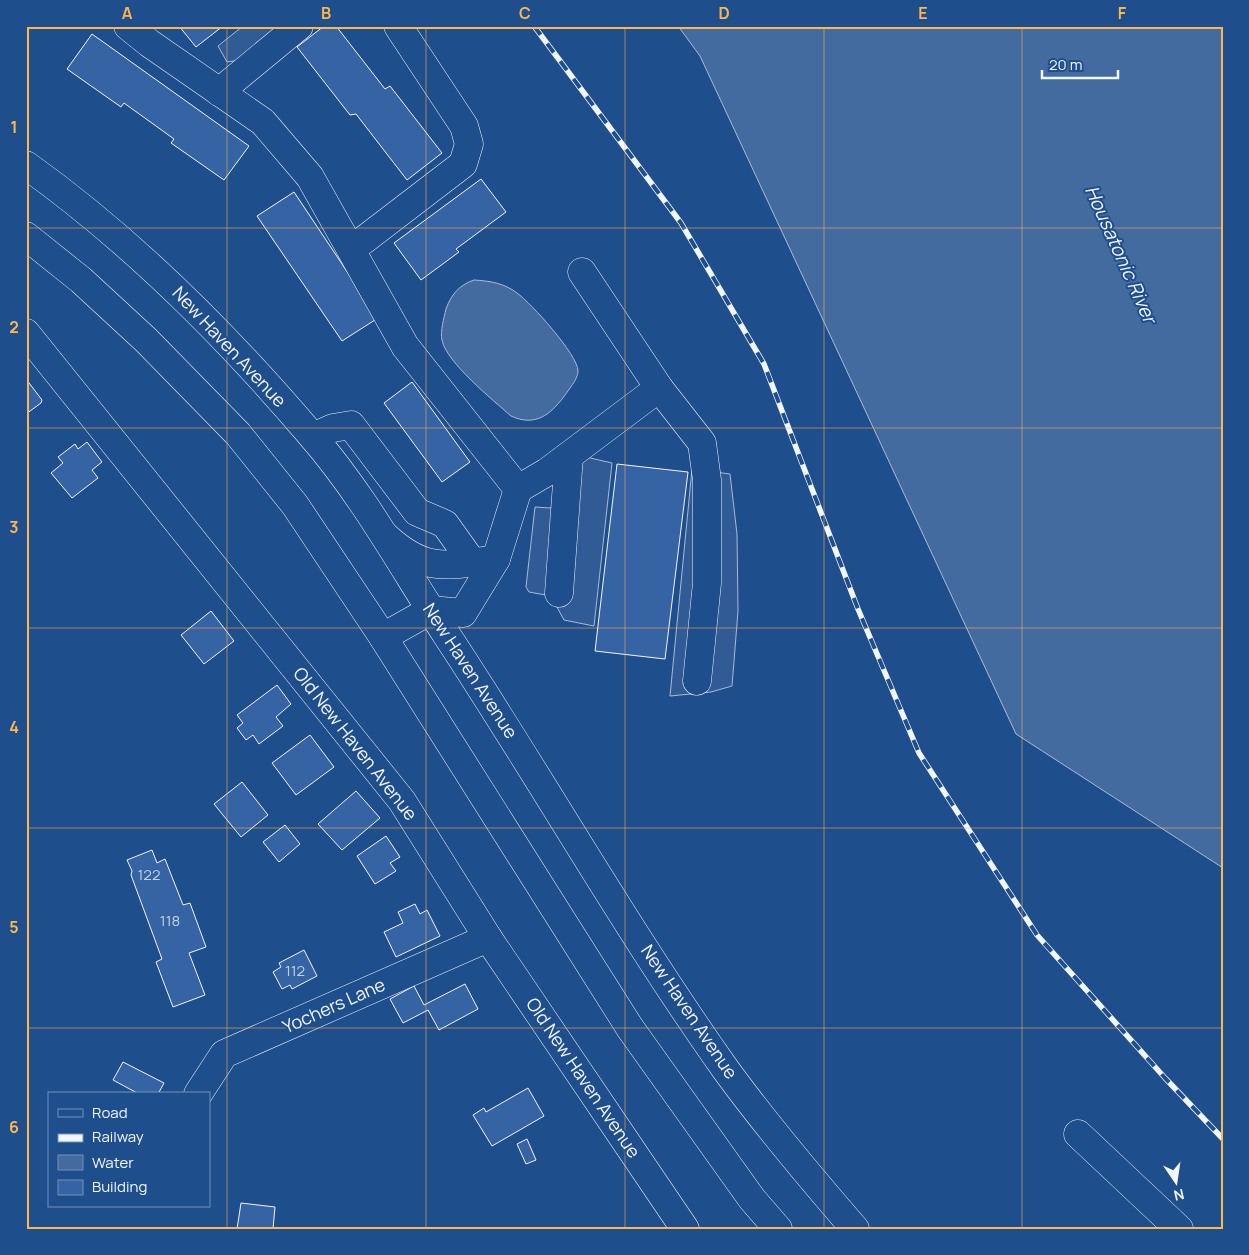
<svg xmlns="http://www.w3.org/2000/svg" width="1249" height="1255" viewBox="0 0 1249 1255" font-family="Manrope,sans-serif">
	<style>
		.built { fill: #305b95; stroke: #a8bbd7 }
		.water { fill: #446ba0; stroke: #a8bbd7 }
		.building { fill: #3563a3; stroke: #f2f6ff }
		.lines { fill: none; stroke-linecap: round; stroke-linejoin: round }
		.minor-casing { stroke: #f2f6ff; stroke-width: 29 }
		.highway-casing { stroke: #f2f6ff; stroke-width: 29 }
		.minor { stroke: #1f4e8c; stroke-width: 28 }
		.highway { stroke: #1f4e8c; stroke-width: 28 }
		.rail-casing { stroke: #f2f6ff; stroke-width: 5.5 }
		.rail { stroke: #1f4e8c; stroke-width: 4; stroke-dasharray: 11; stroke-linecap: butt }
		.grid { fill: none; stroke: #ffb74d; stroke-width: 1; stroke-opacity: 0.55 }
		.labels { text-anchor: middle; stroke-width: 4; stroke-linejoin: round; paint-order: stroke }
		.number-label { font-size: 15px; fill: #c3d1e8 }
		.street-label { font-size: 18px; fill: #f2f6ff; stroke: #1f4e8c }
		.water-label { font-size: 19px; font-style: italic; fill: #f2f6ff; stroke: #1f4e8c }
		.neatline { fill: none; stroke: #ffb74d; stroke-width: 2 }
		.grid-label { font-size: 16px; text-anchor: middle; font-weight: bold; fill: #ffb74d }
	</style>
	<rect width="100%" height="100%" fill="#1f4e8c"/>
	<g class="built">
		<path d="M243,26h70l-35,28 -51,8 -9,-16z"/>
		<path d="M586,457l26,6 -18,163 -30,-6 -11,-20 -7,-5 -17,-3 -3,-5 9,-80 15,1 5,-5 2,-12z"/>
		<path d="M692,469l38,5 7,60 1,77 -6,75 -21,6 -41,4z"/>
	</g>
	<g class="water">
		<path d="M678,26h545v842l-207,-134 -316,-678z"/>
		<path d="M474,280c16,1 30,3 43,13 14,10 61,62 61,78 0,6 -5,13 -8,17 -15,22 -31,41 -59,28 -18,-16 -65,-54 -69,-76 -2,-9 2,-22 4,-31 5,-14 13,-24 28,-29z"/>
	</g>
	<g class="building">
		<path d="M179,26h44l-27,21z"/>
		<path d="M324,26h12l49,63 5,-3 52,67 -35,27 -51,-66 -6,1 -53,-68z"/>
		<path d="M92,34l157,112 -25,34 -53,-37 3,-4 -50,-36 -3,4 -54,-38z"/>
		<path d="M481,179l25,33 -50,37 3,3 -38,28 -27,-37z"/>
		<path d="M294,192l84,126 -36,23 -85,-125z"/>
		<path d="M26,379l16,21 -1,3 -15,11z"/>
		<path d="M412,382l58,80 -28,20 -58,-79z"/>
		<path d="M87,442l15,20 -10,8 6,8 -26,20 -21,-25 12,-10 -5,-6 17,-13 3,5z"/>
		<path d="M617,464l71,8 -23,187 -70,-8z"/>
		<path d="M211,611l23,30 -30,23 -23,-29z"/>
		<path d="M277,685l14,19 -15,13 7,9 -24,18 -6,-9 -7,5 -9,-12 6,-5 -6,-8z"/>
		<path d="M310,735l24,32 -38,28 -24,-32z"/>
		<path d="M242,782l26,33 -27,22 -27,-33z"/>
		<path d="M356,791l24,27 -38,32 -24,-26z"/>
		<path d="M285,825l15,19 -21,18 -16,-20z"/>
		<path d="M386,836l14,21 -10,6 6,8 -21,13 -18,-28z"/>
		<path d="M152,850l5,13 8,-4 18,46 7,-2 16,44 -17,6 16,42 -32,12 -17,-45 6,-3 -31,-84 1,-4 -5,-11z"/>
		<path d="M415,904l5,10 7,-4 13,26 -44,21 -12,-25 19,-9 -5,-11z"/>
		<path d="M304,950l13,26 -25,13 -2,-4 -8,4 -9,-17 8,-5 -2,-4z"/>
		<path d="M465,984l13,25 -39,21 -11,-20 -25,13 -13,-24 24,-13 10,19z"/>
		<path d="M123,1062l41,21 -6,11h-19l-26,-14z"/>
		<path d="M528,1088l16,28 -52,30 -19,-31 11,-7 2,4z"/>
		<path d="M527,1139l9,21 -10,4 -9,-20z"/>
		<path d="M241,1203l34,4 -2,22h-36z"/>
	</g>
	<g class="lines">
		<g class="minor-casing">
			<g id="minor">
				<path d="M128,26l21,17 114,79 47,55 95,169 113,143 -22,70"/>
				<path d="M219,92l80,-66"/>
				<path d="M352,249l111,-85 6,-20 -5,-18 -66,-100"/>
				<path d="M582,272l77,116"/>
				<path d="M26,333l376,468 86,137 197,291"/>
				<path d="M313,437l20,-9 18,-3 66,87 28,12 27,38"/>
				<path d="M518,489l29,-17 112,-84 43,55 5,37v103l-10,98"/>
				<path d="M385,536c40,37 61,30 111,23l-33,54 -32,-3"/>
				<path d="M559,593l10,-137"/>
				<path d="M198,1094l26,-40 264,-116"/>
				<path d="M1078,1134l101,95"/>
			</g>
		</g>
		<g class="highway-casing">
			<g id="highway">
				<path d="M26,165c108,77 201,171 286,271 52,60 91,132 134,198 95,144 180,295 280,436 40,55 84,107 129,159"/>
				<path d="M26,236l55,44 65,60 92,94 57,71 88,132 247,391 122,171 26,30"/>
				<path d="M383,637l48,-27"/>
			</g>
		</g>
		<use href="#minor" class="minor"/>
		<use href="#highway" class="highway"/>
		<g class="rail-casing">
			<path id="rail" d="M534,26l147,197 83,141 94,245 61,144 118,182 128,143 58,61"/>
		</g>
		<use href="#rail" class="rail"/>
	</g>
	<path class="grid" d="M227,26v1203M426,26v1203M625,26v1203M824,26v1203M1022,26v1203M26,228h1197M26,428h1197M26,628h1197M26,828h1197M26,1028h1197"/>
	<g class="labels">
		<g class="number-label">
			<text x="149" y="880">122</text>
			<text x="170" y="926">118</text>
			<text x="295" y="976">112</text>
		</g>
		<g class="street-label">
			<text transform="translate(229 347) rotate(47)" y="6">New Haven Avenue</text>
			<text transform="translate(470 671) rotate(57)" y="6">New Haven Avenue</text>
			<text transform="translate(355 744) rotate(52)" y="6">Old New Haven Avenue</text>
			<text transform="translate(334 1006) rotate(-24)" y="6">Yochers Lane</text>
			<text transform="translate(689 1012) rotate(56)" y="6">New Haven Avenue</text>
			<text transform="translate(583 1078) rotate(56)" y="6">Old New Haven Avenue</text>
		</g>
		<g class="water-label">
			<text transform="translate(1121 254) rotate(66)" y="7">Housatonic River</text>
		</g>
	</g>
	<rect width="1249" height="1255" fill="none" stroke="#1f4e8c" stroke-width="55"/>
	<rect x="48" y="1092" width="162" height="115" fill="#1f4e8c" stroke="#7391ba"/>
	<rect x="58" y="1109" width="25" height="8" fill="#1f4e8c" stroke="#7391ba"/>
	<text x="92" y="1118" font-size="15" fill="#f2f6ff">Road</text>
	<rect x="58" y="1134" width="25" height="8" fill="#f2f6ff" stroke="#7391ba"/>
	<text x="92" y="1142" font-size="15" fill="#f2f6ff">Railway</text>
	<rect x="58" y="1155" width="25" height="15" fill="#446ba0" stroke="#7391ba"/>
	<text x="92" y="1168" font-size="15" fill="#f2f6ff">Water</text>
	<rect x="58" y="1180" width="25" height="15" fill="#3563a3" stroke="#7391ba"/>
	<text x="92" y="1192" font-size="15" fill="#f2f6ff">Building</text>
	<g transform="translate(1176 1182) rotate(167)" stroke="#1f4e8c" stroke-width="4" paint-order="stroke">
	<path d="M0-4L9 19L0 12L-9 19Z" fill="#f2f6ff"/>
	<text y="-8" font-size="14" font-weight="bold" text-anchor="middle" fill="#f2f6ff">N</text>
	</g>
	<path d="M1042 70v8h76v-8" fill="none" stroke="#f2f6ff" stroke-width="2.5"/>
	<text x="1049" y="70" font-size="15" fill="#f2f6ff" stroke="#1f4e8c" stroke-width="4" paint-order="stroke">20 m</text>
	<rect x="28" y="28" width="1194" height="1200" class="neatline"/>
	<g class="grid-label">
		<text x="127" y="19">A</text>
		<text x="326" y="19">B</text>
		<text x="525" y="19">C</text>
		<text x="724" y="19">D</text>
		<text x="923" y="19">E</text>
		<text x="1122" y="19">F</text>
		<text x="14" y="133">1</text>
		<text x="14" y="333">2</text>
		<text x="14" y="533">3</text>
		<text x="14" y="733">4</text>
		<text x="14" y="933">5</text>
		<text x="14" y="1133">6</text>
	</g>
</svg>
